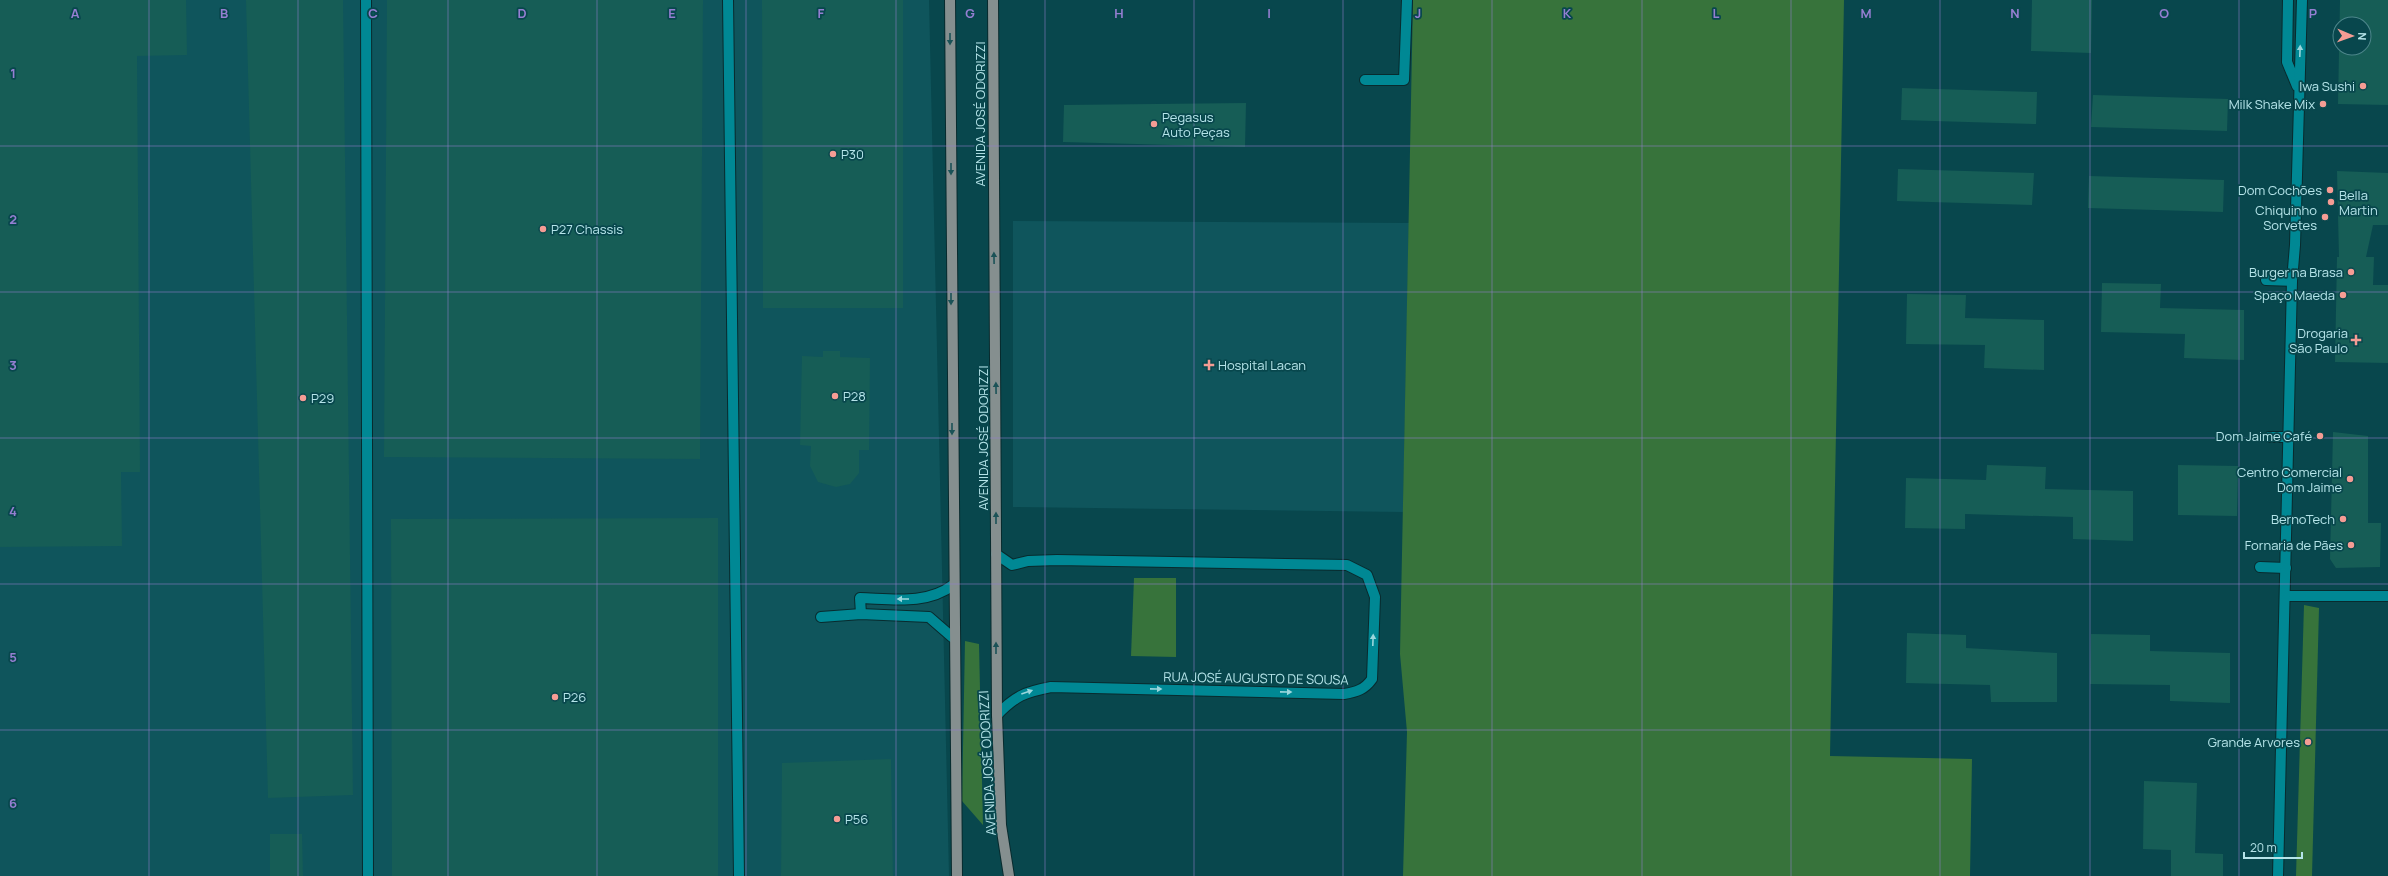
<svg xmlns="http://www.w3.org/2000/svg" width="2388" height="876" viewBox="0 0 2388 876" font-family="Manrope,sans-serif">
	<style>
		.built { fill: #0f555c }
		.green { fill: #37733b }
		.building { fill: #165d56; fill-rule: evenodd }
		.lines { fill: none; stroke-linecap: round; stroke-linejoin: round }
		.minor-casing { stroke: #082b2e; stroke-width: 12 }
		.major-casing { stroke: #082b2e; stroke-width: 12 }
		.minor { stroke: #008894; stroke-width: 10 }
		.major { stroke: #858f8f; stroke-width: 10 }
		.oneway { fill: #1b5257 }
		.oneway2 { fill: #9ad6dc }
		.grid { fill: none; stroke: #957fd2; stroke-width: 1; stroke-opacity: 0.55 }
		.poi-dot { fill: #f59c94; stroke: #08474d; stroke-width: 1.5 }
		.labels { text-anchor: middle; stroke-width: 3.5; stroke-linejoin: round; paint-order: stroke }
		.poi-label { font-size: 13px; fill: #b5e4e9; stroke: #08474d; text-anchor: end }
		.street-label { font-size: 13px; fill: #b5e4e9; stroke: #08474d }
		.grid-label { font-size: 13px; text-anchor: middle; font-weight: bold; fill: #957fd2; stroke: #08474d; stroke-width: 3.5; stroke-linejoin: round; paint-order: stroke }
	</style>
	<rect width="100%" height="100%" fill="#08474d"/>
	<g class="built">
		<path d="M0,0h929l20,876h-949z"/>
		<path d="M1013,221l396,2 -6,289 -390,-5z"/>
	</g>
	<g class="green">
		<path d="M1413,0h431l-14,756 142,3 -2,117h-567l4,-144 -7,-78z"/>
		<path d="M1134,578h42v79l-45,-1z"/>
		<path d="M2304,605l15,3 -7,268h-16z"/>
		<path d="M965,641l14,3 4,181 -21,-24z"/>
	</g>
	<g class="building">
		<path d="M0,0h186l1,55 -50,1 3,416h-19l1,74 -122,1z"/>
		<path d="M246,0h97l10,795 -85,3z"/>
		<path d="M387,0h316l-3,459 -316,-2z"/>
		<path d="M762,0h141v308h-140z"/>
		<path d="M2032,0h60l-1,53 -60,-2z"/>
		<path d="M2340,0h48v105l-50,-1zM2340,24h24v24h-24z"/>
		<path d="M1902,88l135,4 -1,32 -135,-4z"/>
		<path d="M2093,95l135,4 -1,32 -136,-4z"/>
		<path d="M1246,103l-1,44 -182,-5 1,-37z"/>
		<path d="M1898,169l136,4 -2,32 -135,-4z"/>
		<path d="M2337,171l51,2v52h-15l-7,32h8l-1,28h15v78l-53,-1 2,-105h2z"/>
		<path d="M2089,176l135,4 -1,32 -135,-4z"/>
		<path d="M2102,283l59,1 -1,24 84,2v50l-60,-2 1,-24 -84,-2z"/>
		<path d="M1907,294l59,1 -1,23 79,2v50l-60,-2 1,-23 -79,-1z"/>
		<path d="M823,351h17v6l30,1 -1,92h-10v23l-9,11 -14,3 -18,-5 -8,-16 1,-20 -11,-1 2,-89 21,1z"/>
		<path d="M2333,432l35,4v87h13l-1,44 -44,1 -6,-9z"/>
		<path d="M1987,465l59,2 -1,22 88,2v50l-60,-2v-22l-108,-3v15l-60,-1 1,-50 80,2z"/>
		<path d="M2178,465l60,1 -1,50 -59,-1z"/>
		<path d="M718,518v358h-326l-1,-357z"/>
		<path d="M1907,633l59,2v13l91,5v49h-66l-1,-17 -84,-2z"/>
		<path d="M2091,634l59,1v16l80,2v50l-60,-2v-16l-80,-1z"/>
		<path d="M891,759l2,117h-112l1,-113z"/>
		<path d="M2144,781l53,2 -2,70 28,1v22h-52v-26l-28,-1z"/>
		<path d="M270,834h32l1,42h-33z"/>
	</g>
	<g class="lines">
		<g class="minor-casing">
			<g id="minor">
				<path d="M366,0l2,876"/>
				<path d="M728,0l11,876"/>
				<path d="M2288,0l-1,62 10,24"/>
				<path d="M1365,80h39l3,-80"/>
				<path d="M2266,280l26,1"/>
				<path d="M2269,437h20"/>
				<path d="M996,554l16,11 16,-4 29,-1 290,5 20,10 8,22 -3,82c-7,10 -15,13 -28,15l-293,-7c-26,5 -36,9 -54,28"/>
				<path d="M2260,567l26,1"/>
				<path d="M2285,596h103"/>
				<path d="M861,614l-1,-16c32,1 67,7 93,-13"/>
				<path d="M821,617l40,-3 68,3 23,20"/>
				<path d="M2278,876l14,-595 3,-36 7,-245"/>
			</g>
		</g>
		<g class="major-casing">
			<g id="major">
				<path d="M950,0c1,292 2,584 7,876"/>
				<path d="M993,0l4,715 4,110 8,51"/>
			</g>
		</g>
		<use href="#minor" class="minor"/>
		<use href="#major" class="major"/>
	</g>
	<defs><path id="oneway-solid" d="M-6-.8H1V-3.2L6.5 0L1 3.2V.8H-6Z"/></defs>
	<g class="oneway">
		<use href="#oneway-solid" transform="translate(950 39) rotate(90)"/>
		<use href="#oneway-solid" transform="translate(951 169) rotate(90)"/>
		<use href="#oneway-solid" transform="translate(994 258) rotate(-91)"/>
		<use href="#oneway-solid" transform="translate(951 299) rotate(90)"/>
		<use href="#oneway-solid" transform="translate(996 388) rotate(-91)"/>
		<use href="#oneway-solid" transform="translate(952 429) rotate(90)"/>
		<use href="#oneway-solid" transform="translate(996 518) rotate(-90)"/>
		<use href="#oneway-solid" transform="translate(996 648) rotate(-90)"/>
	</g>
	<g class="oneway2">
		<use href="#oneway-solid" transform="translate(2300 51) rotate(-88)"/>
		<use href="#oneway-solid" transform="translate(903 599) rotate(180)"/>
		<use href="#oneway-solid" transform="translate(1373 640) rotate(-88)"/>
		<use href="#oneway-solid" transform="translate(1156 689) rotate(1)"/>
		<use href="#oneway-solid" transform="translate(1027 692) rotate(-19)"/>
		<use href="#oneway-solid" transform="translate(1286 692) rotate(1)"/>
	</g>
	<path class="grid" d="M149,0v876M298,0v876M448,0v876M597,0v876M746,0v876M896,0v876M1045,0v876M1194,0v876M1343,0v876M1492,0v876M1642,0v876M1791,0v876M1940,0v876M2090,0v876M2239,0v876M0,146h2388M0,292h2388M0,438h2388M0,584h2388M0,730h2388"/>
	<g class="poi-dot">
		<circle cx="2363" cy="86" r="4"/>
		<circle cx="2323" cy="104" r="4"/>
		<circle cx="1154" cy="124" r="4"/>
		<circle cx="833" cy="154" r="4"/>
		<circle cx="2330" cy="190" r="4"/>
		<circle cx="2331" cy="202" r="4"/>
		<circle cx="2325" cy="217" r="4"/>
		<circle cx="543" cy="229" r="4"/>
		<circle cx="2351" cy="272" r="4"/>
		<circle cx="2343" cy="295" r="4"/>
		<path d="M2354 334h4v4h4v4h-4v4h-4v-4h-4v-4h4z"/>
		<path d="M1207 359h4v4h4v4h-4v4h-4v-4h-4v-4h4z"/>
		<circle cx="835" cy="396" r="4"/>
		<circle cx="303" cy="398" r="4"/>
		<circle cx="2320" cy="436" r="4"/>
		<circle cx="2350" cy="479" r="4"/>
		<circle cx="2343" cy="519" r="4"/>
		<circle cx="2351" cy="545" r="4"/>
		<circle cx="555" cy="697" r="4"/>
		<circle cx="2308" cy="742" r="4"/>
		<circle cx="837" cy="819" r="4"/>
	</g>
	<g class="labels">
		<g class="poi-label">
			<text x="2355" y="91">Iwa Sushi</text>
			<text x="2315" y="109">Milk Shake Mix</text>
			<text x="1162" y="122" text-anchor="start">Pegasus<tspan x="1162" dy="15">Auto Peças</tspan></text>
			<text x="841" y="159" text-anchor="start">P30</text>
			<text x="2322" y="195">Dom Cochões</text>
			<text x="2339" y="200" text-anchor="start">Bella<tspan x="2339" dy="15">Martin</tspan></text>
			<text x="2317" y="215">Chiquinho<tspan x="2317" dy="15">Sorvetes</tspan></text>
			<text x="551" y="234" text-anchor="start">P27 Chassis</text>
			<text x="2343" y="277">Burger na Brasa</text>
			<text x="2335" y="300">Spaço Maeda</text>
			<text x="2348" y="338">Drogaria<tspan x="2348" dy="15">São Paulo</tspan></text>
			<text x="1218" y="370" text-anchor="start">Hospital Lacan</text>
			<text x="843" y="401" text-anchor="start">P28</text>
			<text x="311" y="403" text-anchor="start">P29</text>
			<text x="2312" y="441">Dom Jaime Café</text>
			<text x="2342" y="477">Centro Comercial<tspan x="2342" dy="15">Dom Jaime</tspan></text>
			<text x="2335" y="524">BernoTech</text>
			<text x="2343" y="550">Fornaria de Pães</text>
			<text x="563" y="702" text-anchor="start">P26</text>
			<text x="2300" y="747">Grande Arvores</text>
			<text x="845" y="824" text-anchor="start">P56</text>
		</g>
		<g class="street-label">
			<text transform="translate(980 114) rotate(-90)" y="5">AVENIDA JOSÉ ODORIZZI</text>
			<text transform="translate(983 438) rotate(-90)" y="5">AVENIDA JOSÉ ODORIZZI</text>
			<text transform="translate(1256 678) rotate(1)" y="5">RUA JOSÉ AUGUSTO DE SOUSA</text>
			<text transform="translate(987 763) rotate(-93)" y="5">AVENIDA JOSÉ ODORIZZI</text>
		</g>
	</g>
	<g class="grid-label">
		<text x="75" y="18">A</text>
		<text x="224" y="18">B</text>
		<text x="373" y="18">C</text>
		<text x="522" y="18">D</text>
		<text x="672" y="18">E</text>
		<text x="821" y="18">F</text>
		<text x="970" y="18">G</text>
		<text x="1119" y="18">H</text>
		<text x="1269" y="18">I</text>
		<text x="1418" y="18">J</text>
		<text x="1567" y="18">K</text>
		<text x="1716" y="18">L</text>
		<text x="1866" y="18">M</text>
		<text x="2015" y="18">N</text>
		<text x="2164" y="18">O</text>
		<text x="2313" y="18">P</text>
		<text x="13" y="78">1</text>
		<text x="13" y="224">2</text>
		<text x="13" y="370">3</text>
		<text x="13" y="516">4</text>
		<text x="13" y="662">5</text>
		<text x="13" y="808">6</text>
	</g>
	<g transform="translate(2352 36) rotate(92)"><circle r="19" fill="#08474d" stroke="#4d868b"/>
	<path d="M0-3L7 15L0 10L-7 15Z" fill="#f59c94"/>
	<text y="-6" font-size="11" font-weight="bold" text-anchor="middle" fill="#b5e4e9">N</text>
	</g>
	<path d="M2244 852v6h58v-6" fill="none" stroke="#b5e4e9" stroke-width="2"/>
	<text x="2250" y="852" font-size="12" fill="#b5e4e9" stroke="#08474d" stroke-width="3" paint-order="stroke">20 m</text>
</svg>
